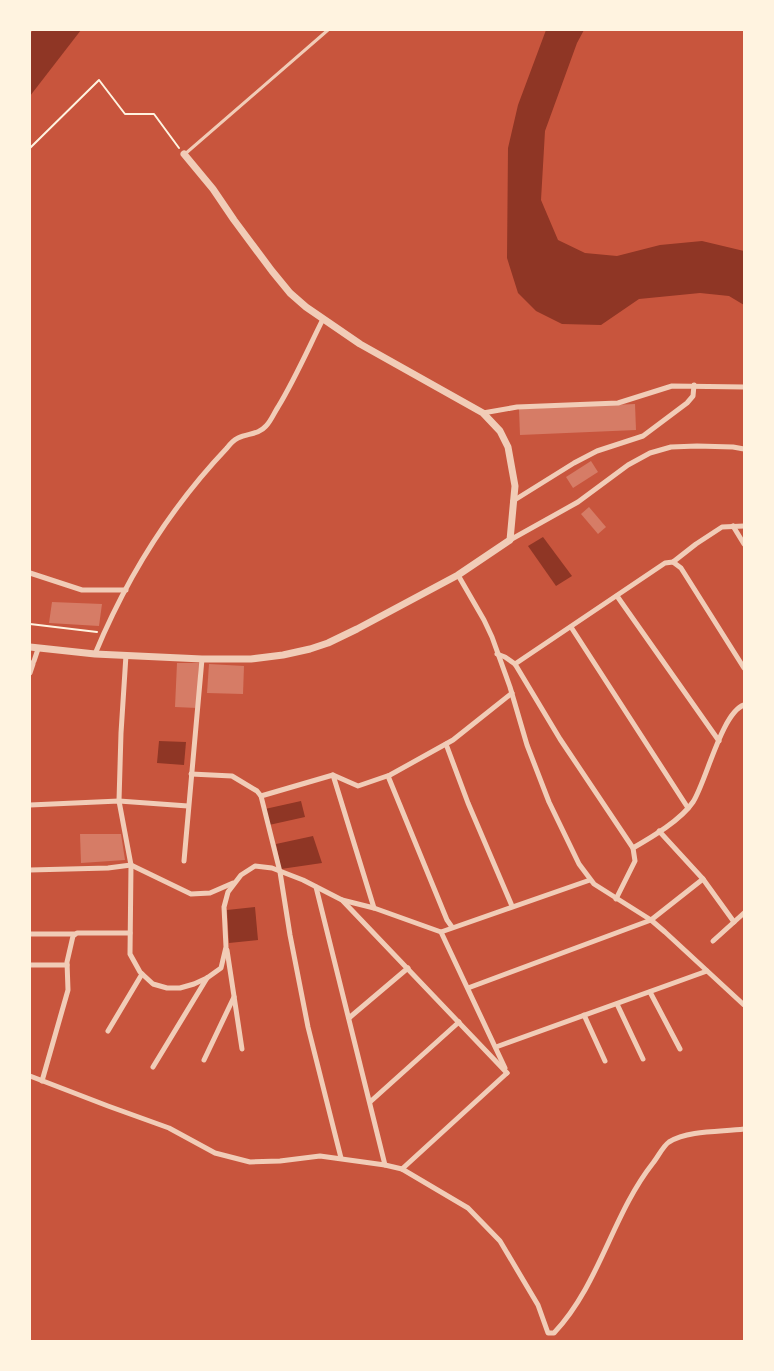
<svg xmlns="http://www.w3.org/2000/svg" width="774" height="1371" viewBox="0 0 774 1371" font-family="'Work Sans',sans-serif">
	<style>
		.water { fill: #8f3625 }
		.building { fill: #d67c66 }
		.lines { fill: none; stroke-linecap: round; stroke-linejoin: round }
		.path { stroke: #fff3e0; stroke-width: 2 }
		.service { stroke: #f1ccb7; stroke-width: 3 }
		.minor { stroke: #f1ccb7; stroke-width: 5 }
		.tertiary { stroke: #f1ccb7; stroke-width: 7 }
	</style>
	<rect width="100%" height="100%" fill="#c8553d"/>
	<g class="water">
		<path d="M33,30h48l-51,66v-62z"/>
		<path d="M546,30h38l-7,13 -32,88 -4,69 17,40 27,13 32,3 43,-11 42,-4 42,10v54l-15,-9 -29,-3 -61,6 -38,26 -39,-1 -26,-13 -18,-18 -11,-35 1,-110 10,-43z"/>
		<path d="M543,537l29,39 -16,10 -28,-40z"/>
		<path d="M159,741l27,1 -2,23 -27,-2z"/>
		<path d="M301,801l4,16 -36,8 -4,-16z"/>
		<path d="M313,836l9,27 -41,6 -5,-25z"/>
		<path d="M255,907l3,33 -29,3 -2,-33z"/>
	</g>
	<g class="building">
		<path d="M635,404l1,26 -116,5 -1,-26z"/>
		<path d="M591,461l7,11 -25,16 -7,-11z"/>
		<path d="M589,507l17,20 -8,7 -17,-20z"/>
		<path d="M52,602l50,2 -3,22 -50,-3z"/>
		<path d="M177,663h22l-2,45 -22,-1z"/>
		<path d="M209,664l35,2 -1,28 -36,-1z"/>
		<path d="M80,834h41l4,26 -44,3z"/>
	</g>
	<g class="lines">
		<g class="path">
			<path d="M30,148l69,-68 26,34h29l25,34"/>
			<path d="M30,624l67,8"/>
		</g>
		<path class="service" d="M185,154l143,-124"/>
		<g class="minor">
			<path d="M483,413l34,-6 101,-4 54,-17 72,1"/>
			<path d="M513,501l61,-38 23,-12 46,-15 44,-33 6,-7 1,-11"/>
			<path d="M733,526l11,18"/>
			<path d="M510,540l68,-38 50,-37 22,-12 21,-6 26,-1 36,1 11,2"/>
			<path d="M673,562l8,6 63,100"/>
			<path d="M30,573l52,17h44"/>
			<path d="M458,575l26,45 8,17 18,50 17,58 22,57 30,62 15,20 57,36 14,12 79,73"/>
			<path d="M617,596l102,145"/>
			<path d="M571,627l117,181"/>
			<path d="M95,654c31,-75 76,-147 132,-206 3,-4 7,-8 11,-10 10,-5 20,-3 28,-12 5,-5 8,-13 12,-19 17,-28 30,-58 45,-88"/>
			<path d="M497,654l8,3 10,7 45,75 73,109"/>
			<path d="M126,655l-5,78 -2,68 12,64 -1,89 10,18 13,12 14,4h13l14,-4 13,-6 14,-10 5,-21 -2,-40 4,-15 13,-17 14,-9 17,2 31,12 39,20 165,173"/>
			<path d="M515,664l150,-101 8,-1 23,-18 26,-17 22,-1"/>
			<path d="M30,666l4,-5 4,-12"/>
			<path d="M30,673l3,-9"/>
			<path d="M446,744l22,59 44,103"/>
			<path d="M191,774l41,2 25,15 4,5 19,76 10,63 18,92 33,131"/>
			<path d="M333,775l41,133"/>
			<path d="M388,776l59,144 5,7"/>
			<path d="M261,796l72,-21 25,11 32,-11 63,-35 59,-47"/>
			<path d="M30,805l89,-4 69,5"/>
			<path d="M659,831l44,48 31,43"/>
			<path d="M184,861l18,-202"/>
			<path d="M30,870l78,-2 23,-3 60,29 19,-1 23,-10"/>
			<path d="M316,887l69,278"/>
			<path d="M616,899l19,-38 -2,-13c19,-11 48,-28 60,-46 13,-20 29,-90 51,-97"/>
			<path d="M342,900l32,8 67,24 64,136"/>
			<path d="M441,932l149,-52"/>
			<path d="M30,934h44"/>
			<path d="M713,941l31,-28"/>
			<path d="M227,950l15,99"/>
			<path d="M30,965h37"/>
			<path d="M468,988l183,-68 52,-41"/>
			<path d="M650,992l30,57"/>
			<path d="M617,1004l26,55"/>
			<path d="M584,1015l21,46"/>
			<path d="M349,1018l59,-50"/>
			<path d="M108,1031l34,-57"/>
			<path d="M496,1047l211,-76"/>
			<path d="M204,1060l30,-63"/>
			<path d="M153,1067l54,-89"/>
			<path d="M30,1076l78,30 61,22 46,25 35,9 30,-1 40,-5 65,9 17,4 66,39 32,33 38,64 10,28h6c46,-49 58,-118 99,-170 5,-6 10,-17 16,-21 20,-12 53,-10 75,-13"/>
			<path d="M42,1081l26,-91 -1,-28 6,-26 4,-3h53"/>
			<path d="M370,1102l89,-80"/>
			<path d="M402,1169l105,-96"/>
		</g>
		<path class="tertiary" d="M30,647l65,7 107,5h49l32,-4 27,-6 18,-6 29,-14 101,-54 52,-35 5,-54 -7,-39 -8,-16 -17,-18 -123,-69 -54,-37 -16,-14 -18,-22 -38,-51 -21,-31 -29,-35"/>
	</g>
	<rect width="774" height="1371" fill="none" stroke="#fff3e0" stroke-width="62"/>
</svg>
